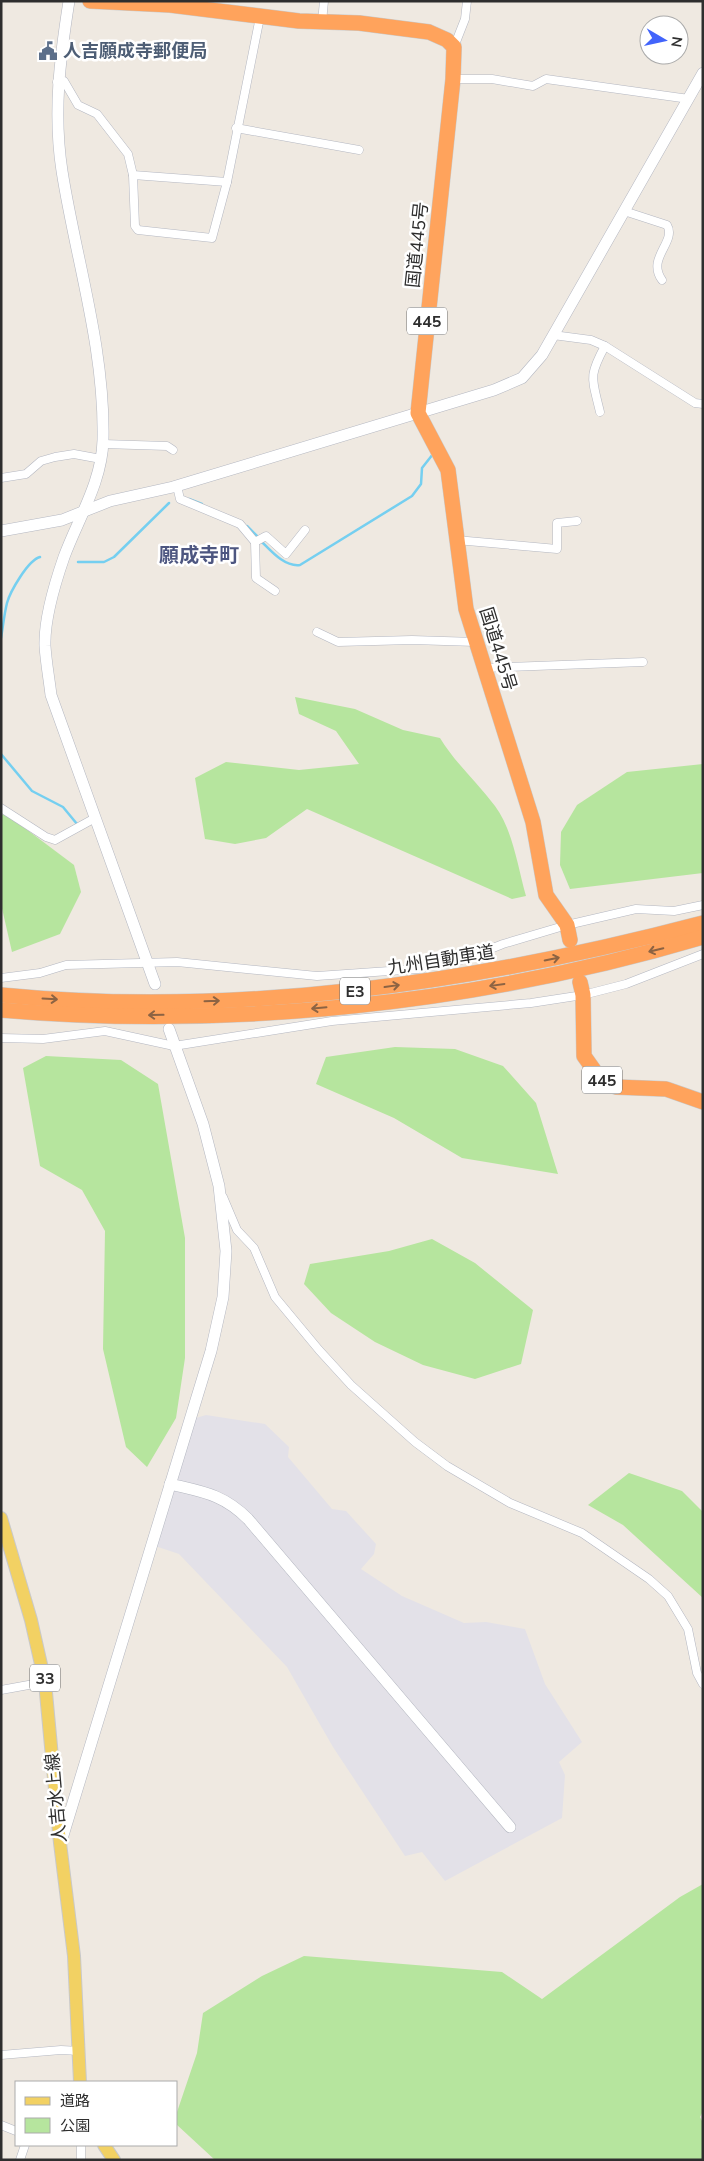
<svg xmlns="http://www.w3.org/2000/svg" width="704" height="2161" viewBox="0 0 704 2161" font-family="'Nunito Sans','Noto Sans JP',sans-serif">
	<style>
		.industrial { fill: #e3e1e8 }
		.green { fill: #b6e59e }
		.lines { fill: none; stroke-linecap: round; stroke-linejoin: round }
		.stream { stroke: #75cff0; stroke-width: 2.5 }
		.street-casing { stroke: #b4b7c1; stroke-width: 9 }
		.secondary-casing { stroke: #b4b7c1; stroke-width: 12 }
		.primary-casing { stroke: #c9c9c9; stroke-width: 14 }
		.highway-casing { stroke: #c9c9c9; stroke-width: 16 }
		.street { stroke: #fff; stroke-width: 8 }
		.secondary { stroke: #fff; stroke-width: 11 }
		.primary { stroke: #f2d163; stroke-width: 12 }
		.highway { stroke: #ffa35c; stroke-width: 15 }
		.oneway { stroke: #8c6343 }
		.labels { text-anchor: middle; stroke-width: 5; stroke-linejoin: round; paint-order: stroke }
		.shield { fill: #fff; stroke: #6d6d6d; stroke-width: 1 }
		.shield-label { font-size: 16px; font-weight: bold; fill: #2e2e2e }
		.service-label { font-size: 18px; font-weight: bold; fill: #4e5e75; stroke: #fff; text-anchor: start }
		.street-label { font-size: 18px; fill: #2e2e2e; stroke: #fff }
		.quarter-label { font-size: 20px; font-weight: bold; fill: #4d5680; stroke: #fff }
	</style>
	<rect width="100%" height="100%" fill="#efe9e1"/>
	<path class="industrial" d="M206,1415l59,9 24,23 -1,10 44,52 14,2 30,33 -2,10 -13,15 41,27 62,27 22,-1 39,7 20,55 37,58 -23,20 6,13 -3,43 -117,63 -23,-29 -17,4 -72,-109 -46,-80 -108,-113 -24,-8 41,-128z"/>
	<g class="green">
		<path d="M295,697l60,12 48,21 37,8c16,26 37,44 55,68 18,24 23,62 31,90l-14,3 -205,-90 -41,29 -31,6 -30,-5 -10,-61 31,-16 73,8 60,-6 -23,-33 -37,-17z"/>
		<path d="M703,764v109l-133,16 -10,-24 1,-33 16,-27 50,-33z"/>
		<path d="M6,814l68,51 7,27 -21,42 -48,18 -11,-48v-89z"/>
		<path d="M395,1047l60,2 48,17 33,37 22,71 -96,-16 -68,-40 -78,-34 10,-27z"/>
		<path d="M46,1056l75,4 37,24 27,154v120l-9,60 -29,49 -21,-20 -23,-98 2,-118 -23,-41 -42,-24 -17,-98z"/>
		<path d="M432,1239l43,24 58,47 -12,54 -46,15 -52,-14 -48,-23 -44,-29 -27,-29 6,-20 79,-13z"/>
		<path d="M629,1473l53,18 21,21v86l-80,-73 -35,-20z"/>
		<path d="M703,1884v227l-3,6 3,6v37h-488l-39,-36v-9l21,-62 6,-40 59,-37 42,-20 198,16 40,27 138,-102z"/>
	</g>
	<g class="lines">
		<g class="stream">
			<path d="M189,499l13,5"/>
			<path d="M247,526l11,11"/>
			<path d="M262,542c10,10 23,25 38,23l112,-69 9,-12 1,-16 11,-14"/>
			<path d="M78,562h26l10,-5 55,-54"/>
			<path d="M1,638c2,-11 3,-23 6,-35 3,-11 21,-43 33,-46"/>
			<path d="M1,754l31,37 31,16 14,17"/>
		</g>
		<g class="street-casing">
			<g id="street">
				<path d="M322,22l2,-21"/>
				<path d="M454,47l11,-28 2,-18"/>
				<path d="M453,79h39l41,7 13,-7 143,20"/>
				<path d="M57,82l7,-1 14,24 19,9 31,40 5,21 94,7 33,-165"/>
				<path d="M236,128l123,22"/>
				<path d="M133,175l2,51 3,4 74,8 15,-56"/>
				<path d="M624,211l43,14c10,17 -21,33 -5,55"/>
				<path d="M553,335l38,5 14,6 90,57 8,1"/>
				<path d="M600,412c-8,-34 -12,-35 5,-66"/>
				<path d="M103,444l64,2 6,4"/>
				<path d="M1,478l25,-4 15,-13 14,-4 19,-3 27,5"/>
				<path d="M177,486l3,13 60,25 15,18 1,36 19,13"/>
				<path d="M456,540l101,9v-26l20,-2"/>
				<path d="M255,542l11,-6 20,18 19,-24"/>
				<path d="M317,632l21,10 74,-2 64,2"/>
				<path d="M484,668l159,-6"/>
				<path d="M1,808l45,29 9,3 40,-22"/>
				<path d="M1,978l39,-5 26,-8 111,-3 140,14 101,-7 47,-10 38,-15 64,-19 69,-16 38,2 29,-6"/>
				<path d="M1,1038l42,1 62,-8 69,15 158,-25 199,-18 52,-8 43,-11 77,-30"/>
				<path d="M223,1197l14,33 17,18 21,49 44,53 32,35 64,57 32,24 63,37 72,30 67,46 19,17 20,33 9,44 6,11"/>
				<path d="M1,1690l44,-8"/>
				<path d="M1,2055l60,-5 19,1"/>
				<path d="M1,2125l15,6"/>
				<path d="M81,2145v15"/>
				<path d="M20,2160l5,-15"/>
			</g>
		</g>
		<g class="secondary-casing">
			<g id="secondary">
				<path d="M69,1c-9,57 -16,112 -7,170 14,89 43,177 41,269 -1,42 -25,79 -39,117 -9,26 -20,61 -19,89 1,16 4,32 6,49l104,289"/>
				<path d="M1,531l61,-11 48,-19 63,-14 321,-97 28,-12 20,-23 161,-282"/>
				<path d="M170,1484c33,8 53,10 78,35l262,308"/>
				<path d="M61,1842l150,-491 12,-54 3,-46 -7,-65 -16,-62 -34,-95"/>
			</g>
		</g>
		<g class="primary-casing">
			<g id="primary">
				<path d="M1,1518l30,102 14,62 15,161 14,113 6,126"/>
				<path d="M104,2145l10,15"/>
			</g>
		</g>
		<g class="highway-casing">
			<g id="highway">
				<path d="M90,1l80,4 129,16 60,2 70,9 18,8 7,7 -1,32 -35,334 30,57 18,139 67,213 13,73 21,30 3,15"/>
				<path d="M580,982l3,13 1,61 17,24 15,7 50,2 37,13"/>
				<path d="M1,995c236,23 474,-12 702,-72"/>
				<path d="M1,1010c231,20 480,-7 702,-73"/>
			</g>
		</g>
		<use href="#street" class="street"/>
		<use href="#secondary" class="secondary"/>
		<use href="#primary" class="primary"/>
		<use href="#highway" class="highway"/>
	</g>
	<defs><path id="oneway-shaft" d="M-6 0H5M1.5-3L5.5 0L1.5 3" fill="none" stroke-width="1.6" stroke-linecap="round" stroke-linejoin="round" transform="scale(1.25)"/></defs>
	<g class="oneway">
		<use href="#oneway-shaft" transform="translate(656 950) rotate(167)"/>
		<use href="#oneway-shaft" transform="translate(552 959) rotate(-11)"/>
		<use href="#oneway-shaft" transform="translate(497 985) rotate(172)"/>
		<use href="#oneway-shaft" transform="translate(392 986) rotate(-8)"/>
		<use href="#oneway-shaft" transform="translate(50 999) rotate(3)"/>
		<use href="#oneway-shaft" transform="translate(212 1001) rotate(-2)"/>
		<use href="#oneway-shaft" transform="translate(319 1008) rotate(175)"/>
		<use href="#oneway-shaft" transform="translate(156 1015) rotate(179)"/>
	</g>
	<defs>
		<g id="civic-bare" transform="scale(1.5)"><path d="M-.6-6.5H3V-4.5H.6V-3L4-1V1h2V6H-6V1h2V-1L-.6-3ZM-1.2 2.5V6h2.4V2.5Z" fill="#5c6f8a" stroke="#fff" stroke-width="2.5" paint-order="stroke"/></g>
	</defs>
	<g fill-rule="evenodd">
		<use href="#civic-bare" x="48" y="51"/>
	</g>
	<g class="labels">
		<g class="shield">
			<rect x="407" y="307.5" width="40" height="27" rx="4"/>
			<rect x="340" y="977.5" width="30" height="27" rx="4"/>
			<rect x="582" y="1066.5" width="40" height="27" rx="4"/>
			<rect x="30" y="1664.5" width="30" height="27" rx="4"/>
		</g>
		<g class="shield-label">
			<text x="427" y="327">445</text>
			<text x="355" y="997">E3</text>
			<text x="602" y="1086">445</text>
			<text x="45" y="1684">33</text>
		</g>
		<g class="service-label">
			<text x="63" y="57">人吉願成寺郵便局</text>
		</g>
		<g class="street-label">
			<text transform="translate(417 245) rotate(-84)" y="6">国道445号</text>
			<text transform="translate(498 649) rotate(73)" y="6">国道445号</text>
			<text transform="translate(441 960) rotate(-9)" y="6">九州自動車道</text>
			<text transform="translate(56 1798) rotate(-95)" y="6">人吉水上線</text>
		</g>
		<g class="quarter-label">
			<text x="199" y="562">願成寺町</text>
		</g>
	</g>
	<rect width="704" height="2161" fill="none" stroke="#2e2e2e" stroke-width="5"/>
	<rect x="15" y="2081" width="162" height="65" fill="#ffffff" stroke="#ababab"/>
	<rect x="25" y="2097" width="25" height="8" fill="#f2d163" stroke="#ababab"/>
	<text x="60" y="2106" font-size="15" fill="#2e2e2e">道路</text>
	<rect x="25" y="2118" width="25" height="15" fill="#b6e59e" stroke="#ababab"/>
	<text x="60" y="2131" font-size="15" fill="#2e2e2e">公園</text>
	<g transform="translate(664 40) rotate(99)"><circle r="24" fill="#ffffff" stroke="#ababab"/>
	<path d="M0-4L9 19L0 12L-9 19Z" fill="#4264fb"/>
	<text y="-8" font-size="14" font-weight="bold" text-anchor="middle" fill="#2e2e2e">N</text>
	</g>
</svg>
